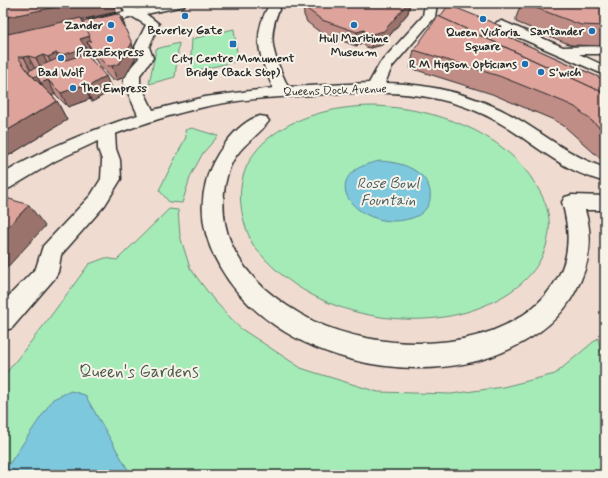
<svg xmlns="http://www.w3.org/2000/svg" width="608" height="478" viewBox="0 0 608 478" font-family="Mynerve,sans-serif">
	<style>
		.built { fill: #f0dbd1 }
		.green { fill: #a5ebb8; stroke: #688b72 }
		.water { fill: #7ec8de; stroke: #5d8996 }
		.lines { fill: none; stroke-linecap: round; stroke-linejoin: round }
		.minor-casing { stroke: #2b2b2b; stroke-width: 3 }
		.minor { fill: #f7f3e8; fill-rule: evenodd }
		.wall { fill: #bf8d86; stroke: #2b2b2b }
		.shaded-wall { fill: #9b736d; stroke: #2b2b2b }
		.building { fill: #dea49c; stroke: #2b2b2b }
		.poi-dot { fill: #1f6fb2; stroke: #f7f3e8; stroke-width: 1.5 }
		.labels { text-anchor: middle; stroke-width: 4; stroke-linejoin: round; paint-order: stroke }
		.far-poi-label { font-size: 12px; font-weight: bold; fill: #2b2b2b; stroke: #f7f3e8 }
		.far-street-label { font-size: 12px; fill: #2b2b2b; stroke: #f7f3e8 }
		.water-label { font-size: 15px; font-style: italic; fill: #445a61; stroke: #f7f3e8 }
		.near-park-label { font-size: 17px; fill: #4a5b4e; stroke: #f7f3e8 }
	</style>
	<rect width="100%" height="100%" fill="#f7f3e8"/>
	<filter id="ink" filterUnits="userSpaceOnUse"><feTurbulence type="fractalNoise" baseFrequency=".025" numOctaves="2"/><feDisplacementMap in="SourceGraphic" scale="8" xChannelSelector="R" yChannelSelector="G"/><feConvolveMatrix kernelMatrix="1 2 1 2 8 2 1 2 1" color-interpolation-filters="sRGB"/></filter>
	<g filter="url(#ink)">
		<rect class="built" x="3" y="3" width="602" height="472"/>
		<g class="green">
			<path d="M234,29l4,32 -48,11 2,-33z"/>
			<path d="M179,43l-4,34 -26,7 7,-35z"/>
			<path d="M374,106c60,2 130,25 162,79 9,14 15,30 13,47 -3,26 -18,46 -39,60 -32,21 -70,29 -107,27 -51,-2 -103,-22 -138,-60 -4,-5 -10,-10 -13,-16 -43,-93 42,-137 122,-137z"/>
			<path d="M192,128l26,8 -15,17 -12,22 -9,28 -13,-1 -10,-12 27,-53 -1,-7z"/>
			<path d="M169,209l9,1 2,26 10,32 23,31 27,29 61,40 12,4 65,20 73,2 52,-7 52,-13 43,-36 7,33v104h-602v-98l41,-52 45,-61 16,-6 12,2z"/>
		</g>
		<g class="water">
			<path d="M380,161c13,1 26,3 37,11 19,13 18,39 -5,46 -52,17 -103,-44 -32,-57z"/>
			<path d="M71,391l14,4 46,80h-128v-2l50,-74z"/>
		</g>
		<g class="lines">
			<g class="minor-casing">
				<g id="minor">
					<path d="M163,3h23l-2,3 -38,8 13,10 -10,23 4,11 -13,17v9l13,26 52,-13 68,-9c-14,-34 -22,-51 -3,-85h12c-17,34 -9,51 6,84l81,-4 11,-20 43,-47 2,-13h12l-2,14 -43,50 -7,16c48,1 97,13 138,39 27,17 52,36 82,46v14c-11,-4 -23,-7 -34,-13 -33,-17 -60,-44 -95,-58 -53,-22 -108,-20 -164,-16 -36,2 -73,4 -108,12 -31,7 -60,16 -89,27l1,15 4,11 1,19 -16,26 -44,50 -3,17 -4,7 -42,49 -9,3v-29l33,-34 7,-22 48,-51 10,-16 1,-19 -4,-11v-8l-43,20 -45,27 -7,2v-16c42,-26 88,-44 135,-59l-14,-31v-9l15,-17 -4,-11 11,-22 -13,-8 -41,11 -5,-1 -1,-3 1,-3 38,-9 -2,-3 2,-3 4,-1 8,4z"/>
					<path d="M502,21l61,26 42,-1v8h-26l26,12v9l-108,-47 -2,-3 2,-3z"/>
					<path d="M260,116l6,1 3,4c-12,17 -31,25 -39,46 -7,18 -8,37 -5,56 5,26 20,48 40,66 15,13 31,23 48,32 66,31 174,34 228,-21 28,-29 32,-60 21,-98l3,-5 7,-2 33,1v14h-20c9,29 5,55 -10,82 -14,27 -38,44 -65,57 -93,44 -238,10 -290,-82 -15,-26 -22,-55 -14,-85 5,-23 30,-60 54,-66z"/>
				</g>
			</g>
			<use href="#minor" class="minor"/>
		</g>
		<g class="wall">
			<path d="M3,3h110l3,9 -34,8 1,2 42,7 11,28 -11,20 -8,3h-5l-14,-16 -5,-9 -4,1 2,3 21,31 -20,12 -2,-3 -22,8 -13,-13 -3,1 5,6 10,19 -64,39z"/>
			<path d="M142,3h23l-14,3 -7,-1z"/>
			<path d="M303,3h107l-2,10 -26,32 -11,3 -5,-1 -4,-4 -6,3 -35,-13 -14,-11 -3,-7z"/>
			<path d="M521,3h84v43l-34,-1 -55,-23v-4z"/>
			<path d="M498,32l107,48v82l-2,-1 -39,-35 -10,-6 -62,-26 -82,-26 4,-18z"/>
		</g>
		<g class="shaded-wall">
			<path d="M20,3h93l3,9 -113,25v-19z"/>
			<path d="M150,3h15l-14,3z"/>
			<path d="M408,3h2l-2,10 -26,32 -11,3 1,-14z"/>
			<path d="M122,17l4,13 -6,-12z"/>
			<path d="M501,26l-5,14 -20,-2z"/>
			<path d="M364,30l-2,13 -6,3 1,-14z"/>
			<path d="M90,36l6,18 -9,-12 6,13 -4,1 5,10 -24,7 -8,-18 18,-16z"/>
			<path d="M132,43l4,14 -11,20 -8,3 -5,-14z"/>
			<path d="M56,53l9,19 -8,3 -9,-18z"/>
			<path d="M43,55l9,18 -7,3 -9,-18z"/>
			<path d="M28,56l10,18 -5,1 -9,-18z"/>
			<path d="M37,76l7,14 -12,-13z"/>
			<path d="M106,76l6,14 -20,12 -6,-14z"/>
			<path d="M48,80l7,14 -7,3 -7,-14z"/>
			<path d="M84,85l6,14 -22,8 -7,-14z"/>
			<path d="M57,101l10,19 -64,39v-26z"/>
			<path d="M29,205l16,21 -42,46v-40z"/>
		</g>
		<g class="building">
			<path d="M3,3h72l-72,15z"/>
			<path d="M304,3h104l-24,28 -12,3h-4l-4,-4 -7,2 -35,-12 -15,-11z"/>
			<path d="M523,3h82v23l-24,-1z"/>
			<path d="M447,7h7l47,19 -20,10 -41,-19z"/>
			<path d="M117,14l5,3 -2,1 12,25 -12,20 -8,3h-5l-14,-15 -6,-9 4,-1 -8,-19z"/>
			<path d="M438,16l162,75 5,4v37l-30,-25 -11,-5 -65,-26 -85,-26z"/>
			<path d="M81,18l9,18 -10,3 6,9 -24,7 -6,-2 -8,4 -5,-2 -7,3 -8,-2 -4,1h-6l11,16 28,28 -54,32v-98z"/>
			<path d="M498,32l107,48v15l-5,-4 -114,-53z"/>
			<path d="M86,54l20,22 -20,12 -2,-3 -23,8 -13,-13 -7,3 -4,-7 -4,1 -5,-6 31,-13 7,2z"/>
			<path d="M3,197l26,8 -26,27z"/>
		</g>
	</g>
	<g class="poi-dot">
		<circle cx="185" cy="16" r="4"/>
		<circle cx="483" cy="19" r="4"/>
		<circle cx="111" cy="25" r="4"/>
		<circle cx="354" cy="25" r="4"/>
		<circle cx="592" cy="31" r="4"/>
		<circle cx="110" cy="39" r="4"/>
		<rect x="229" y="40" width="8" height="8" rx="2"/>
		<circle cx="61" cy="58" r="4"/>
		<circle cx="525" cy="64" r="4"/>
		<circle cx="541" cy="72" r="4"/>
		<circle cx="73" cy="88" r="4"/>
	</g>
	<g class="labels">
		<g class="far-poi-label">
			<text x="103" y="29" text-anchor="end">Zander</text>
			<text x="185" y="34">Beverley Gate</text>
			<text x="584" y="35" text-anchor="end">Santander</text>
			<text x="483" y="36">Queen Victoria<tspan x="483" dy="14">Square</tspan></text>
			<text x="354" y="42">Hull Maritime<tspan x="354" dy="14">Museum</tspan></text>
			<text x="110" y="56">PizzaExpress</text>
			<text x="233" y="62">City Centre Monument<tspan x="233" dy="14">Bridge (Back Stop)</tspan></text>
			<text x="517" y="68" text-anchor="end">R M Higson Opticians</text>
			<text x="61" y="76">Bad Wolf</text>
			<text x="549" y="76" text-anchor="start">S’wich</text>
			<text x="81" y="92" text-anchor="start">The Empress</text>
		</g>
		<g class="far-street-label">
			<text transform="translate(335 90) rotate(-2)" y="4">Queens Dock Avenue</text>
		</g>
		<g class="water-label">
			<text x="388" y="188">Rose Bowl<tspan x="388" dy="17">Fountain</tspan></text>
		</g>
		<g class="near-park-label">
			<text x="139" y="377">Queen's Gardens</text>
		</g>
	</g>
	<rect width="608" height="478" fill="none" stroke="#f7f3e8" stroke-width="16"/>
	<rect x="8" y="8" width="592" height="462" fill="none" stroke="#2b2b2b" stroke-width="1.5" filter="url(#ink)"/>
</svg>
